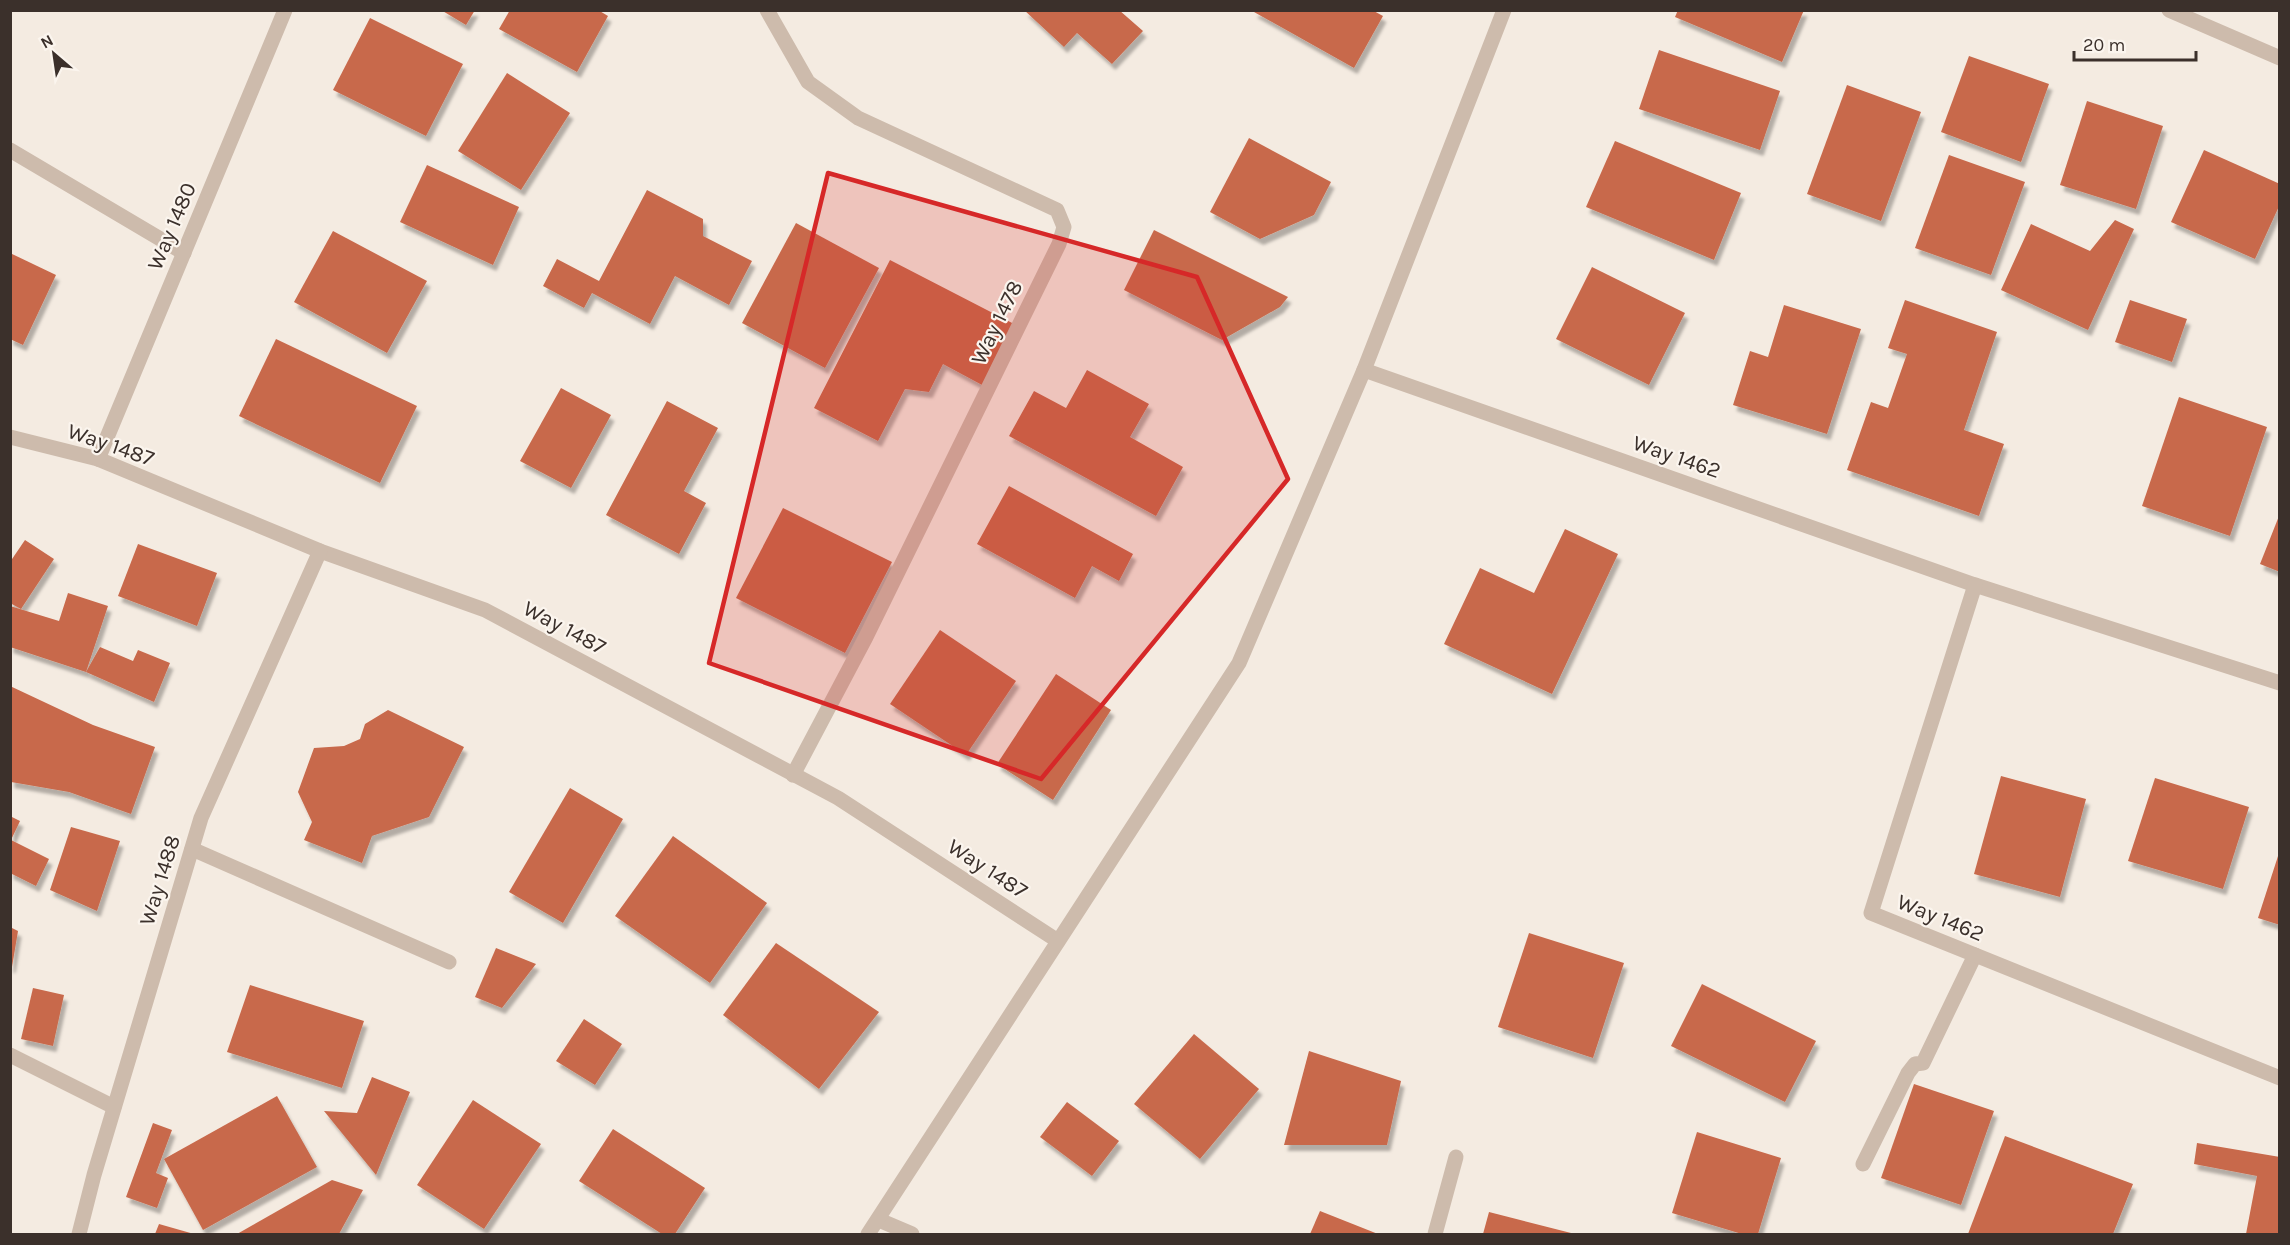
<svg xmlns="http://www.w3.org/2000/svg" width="2290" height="1245" viewBox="0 0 2290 1245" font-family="Karla,sans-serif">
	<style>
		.building { fill: #c8694b; filter: url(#shadow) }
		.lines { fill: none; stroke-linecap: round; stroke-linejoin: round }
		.service { stroke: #cdbbac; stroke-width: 15 }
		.minor { stroke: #cdbbac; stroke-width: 15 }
		.marked { fill: #d62828; fill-opacity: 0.2; stroke: #d62828; stroke-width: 4.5; stroke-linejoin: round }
		.labels { text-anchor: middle; stroke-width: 4.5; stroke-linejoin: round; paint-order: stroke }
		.street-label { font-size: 22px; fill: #3b302b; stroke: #fbf5ee }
	</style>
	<defs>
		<filter id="shadow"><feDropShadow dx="3.5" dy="6" stdDeviation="1.5" flood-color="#0004"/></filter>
	</defs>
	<rect width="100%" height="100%" fill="#f4ebe1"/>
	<g class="building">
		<path d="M441,10h34l-9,15z"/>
		<path d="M510,10h88l10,6 -31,56 -78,-43z"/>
		<path d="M1024,10h95l24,21 -31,33 -35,-31 -13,14z"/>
		<path d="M1255,10h117l11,6 -29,52 -100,-56z"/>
		<path d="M1678,10h126l-22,52 -107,-45z"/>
		<path d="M370,18l93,46 -37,72 -93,-46z"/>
		<path d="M1659,50l121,41 -20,59 -121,-41z"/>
		<path d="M1969,56l80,28 -28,78 -80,-30z"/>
		<path d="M507,73l63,40 -49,77 -63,-39z"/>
		<path d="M1847,85l74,27 -40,109 -74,-27z"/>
		<path d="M2087,101l76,25 -27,83 -76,-24z"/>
		<path d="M1249,138l82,44 -17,33 -54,24 -50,-27z"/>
		<path d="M1615,141l126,52 -27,67 -128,-53z"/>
		<path d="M2204,150l76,34v20l-25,55 -84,-37z"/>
		<path d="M1949,155l76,27 -34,93 -76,-27z"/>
		<path d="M427,165l92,42 -26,58 -93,-43z"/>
		<path d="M647,190l56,29v17l49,25 -23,44 -54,-29 -25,48 -58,-31 -8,15 -41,-22 14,-27 42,22z"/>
		<path d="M2115,220l19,9 -46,101 -87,-40 30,-66 59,27z"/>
		<path d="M796,223l83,45 -54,100 -83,-45z"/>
		<path d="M1154,230l134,67 -8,10 -58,33 -98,-50z"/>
		<path d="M333,231l94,50 -40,72 -93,-51z"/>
		<path d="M10,253l46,22 -33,70 -13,-6z"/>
		<path d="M890,260l126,65 -32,61 -41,-22 -14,28 -24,-3 -27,52 -64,-33z"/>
		<path d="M1592,267l93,46 -36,72 -93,-46z"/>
		<path d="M1905,300l92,32 -33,98 40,14 -25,72 -132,-46 24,-68 17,6 19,-54 -19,-6z"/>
		<path d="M2130,300l57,19 -15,43 -57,-20z"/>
		<path d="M1784,305l77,24 -34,105 -94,-29 17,-54 18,6z"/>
		<path d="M276,339l141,67 -37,77 -141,-67z"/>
		<path d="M1087,370l62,34 -19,33 53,30 -27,49 -147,-80 25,-45 32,17z"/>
		<path d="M561,388l50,27 -40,73 -51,-27z"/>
		<path d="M2179,397l88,30 -37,109 -88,-30z"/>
		<path d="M667,401l51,27 -34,63 22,12 -27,51 -73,-39z"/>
		<path d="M1009,486l124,68 -14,27 -27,-15 -17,32 -98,-54z"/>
		<path d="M783,508l109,54 -47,91 -109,-55z"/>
		<path d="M2279,516h1v56l-20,-8z"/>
		<path d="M1565,529l53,25 -66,140 -108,-50 36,-76 54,25z"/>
		<path d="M25,540l29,19 -33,50 -11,-6v-41z"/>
		<path d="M138,544l79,29 -20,53 -79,-30z"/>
		<path d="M68,593l40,13 -22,66 -76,-25v-41l49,15z"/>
		<path d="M940,630l76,51 -50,74 -76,-51z"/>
		<path d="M100,647l33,14 5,-11 32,13 -16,39 -68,-30z"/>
		<path d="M1056,674l55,36 -58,90 -56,-36z"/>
		<path d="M10,686l83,39 62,22 -24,67 -62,-22 -58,-10z"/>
		<path d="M388,710l76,37 -35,70 -57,19 -10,27 -58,-23 8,-18 -14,-30 16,-44 30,-2 16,-7 5,-15z"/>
		<path d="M2001,776l85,23 -26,98 -86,-23z"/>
		<path d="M2155,778l94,29 -26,82 -95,-28z"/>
		<path d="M570,788l53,31 -60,104 -54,-31z"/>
		<path d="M10,816l10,5 -9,19 38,19 -13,27 -26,-13z"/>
		<path d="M71,827l49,14 -23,70 -47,-21z"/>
		<path d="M673,836l94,67 -57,80 -95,-67z"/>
		<path d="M2279,853l1,1v71l-22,-7z"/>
		<path d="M10,927l8,4 -6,36h-2z"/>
		<path d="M1529,933l95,30 -31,95 -95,-31z"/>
		<path d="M776,943l103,69 -60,77 -96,-74z"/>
		<path d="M496,948l40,16 -34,44 -27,-11z"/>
		<path d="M1702,984l114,57 -31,61 -114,-56z"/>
		<path d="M250,985l114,36 -22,67 -115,-36z"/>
		<path d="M33,988l31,7 -11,51 -32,-7z"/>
		<path d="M584,1019l38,25 -27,41 -39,-24z"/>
		<path d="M1194,1034l65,55 -59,70 -66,-55z"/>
		<path d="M1309,1051l92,30 -14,64h-103z"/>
		<path d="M372,1077l38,15 -34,83 -52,-64 33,2z"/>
		<path d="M1914,1084l80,27 -33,94 -80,-27z"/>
		<path d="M277,1096l40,71 -114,63 -39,-71z"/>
		<path d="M473,1100l68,44 -57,85 -67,-44z"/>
		<path d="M1067,1102l52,39 -27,35 -52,-39z"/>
		<path d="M153,1123l19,7 -16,43 12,5 -11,30 -31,-11z"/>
		<path d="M613,1129l92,59 -30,46h-13l-83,-53z"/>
		<path d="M1697,1132l84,26 -23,76h-16l-70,-21z"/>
		<path d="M2005,1136l128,48 -20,50h-145z"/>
		<path d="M2197,1143l83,14v77h-34l11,-58 -63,-12z"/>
		<path d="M332,1180l31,10 -24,44h-102z"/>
		<path d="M1320,1211l58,23h-68z"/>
		<path d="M1489,1212l86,22h-92z"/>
		<path d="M159,1224l35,10h-39z"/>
	</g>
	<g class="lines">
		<g class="service">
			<path d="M10,150l174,103"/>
			<path d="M1863,1164l45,-91 7,-9 8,-1 52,-108"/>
			<path d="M1435,1234l21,-77"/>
		</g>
		<g class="minor">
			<path d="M767,10l41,72 50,36 199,92 7,17 -5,17 -193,393 -73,138"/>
			<path d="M2169,10l111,48"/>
			<path d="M1364,370l611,215 305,98"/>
			<path d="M10,437l88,22 222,92 165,59 353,188 220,143"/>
			<path d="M98,459l187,-449"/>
			<path d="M1975,585l-104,328 409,165"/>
			<path d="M192,849l257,113"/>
			<path d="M10,1055l104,52"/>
			<path d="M879,1220l33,14"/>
			<path d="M79,1234l15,-59 107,-357 119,-267"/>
			<path d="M868,1234l371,-571 125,-293 140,-360"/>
		</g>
	</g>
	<path class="marked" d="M828,173l369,104 91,202 -247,300 -332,-116z"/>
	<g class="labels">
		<g class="street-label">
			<text transform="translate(171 226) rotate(-67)" y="8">Way 1480</text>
			<text transform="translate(996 322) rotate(-64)" y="8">Way 1478</text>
			<text transform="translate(111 444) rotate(19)" y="8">Way 1487</text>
			<text transform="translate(1677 456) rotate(19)" y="8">Way 1462</text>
			<text transform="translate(565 627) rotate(28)" y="8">Way 1487</text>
			<text transform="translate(988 868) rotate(33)" y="8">Way 1487</text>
			<text transform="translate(159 880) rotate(-73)" y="8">Way 1488</text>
			<text transform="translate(1941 917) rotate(22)" y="8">Way 1462</text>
		</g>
	</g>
	<rect width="2290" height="1245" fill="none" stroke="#3b302b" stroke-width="24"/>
	<g transform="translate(54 54) rotate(331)" stroke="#fbf5ee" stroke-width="4.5" paint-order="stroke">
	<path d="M0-4.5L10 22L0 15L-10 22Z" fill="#3b302b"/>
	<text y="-9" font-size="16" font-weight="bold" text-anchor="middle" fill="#3b302b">N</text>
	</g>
	<path d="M2074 51v9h122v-9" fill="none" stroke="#3b302b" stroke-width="3"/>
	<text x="2083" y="51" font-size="18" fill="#3b302b" stroke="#fbf5ee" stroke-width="4.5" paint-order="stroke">20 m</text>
</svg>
